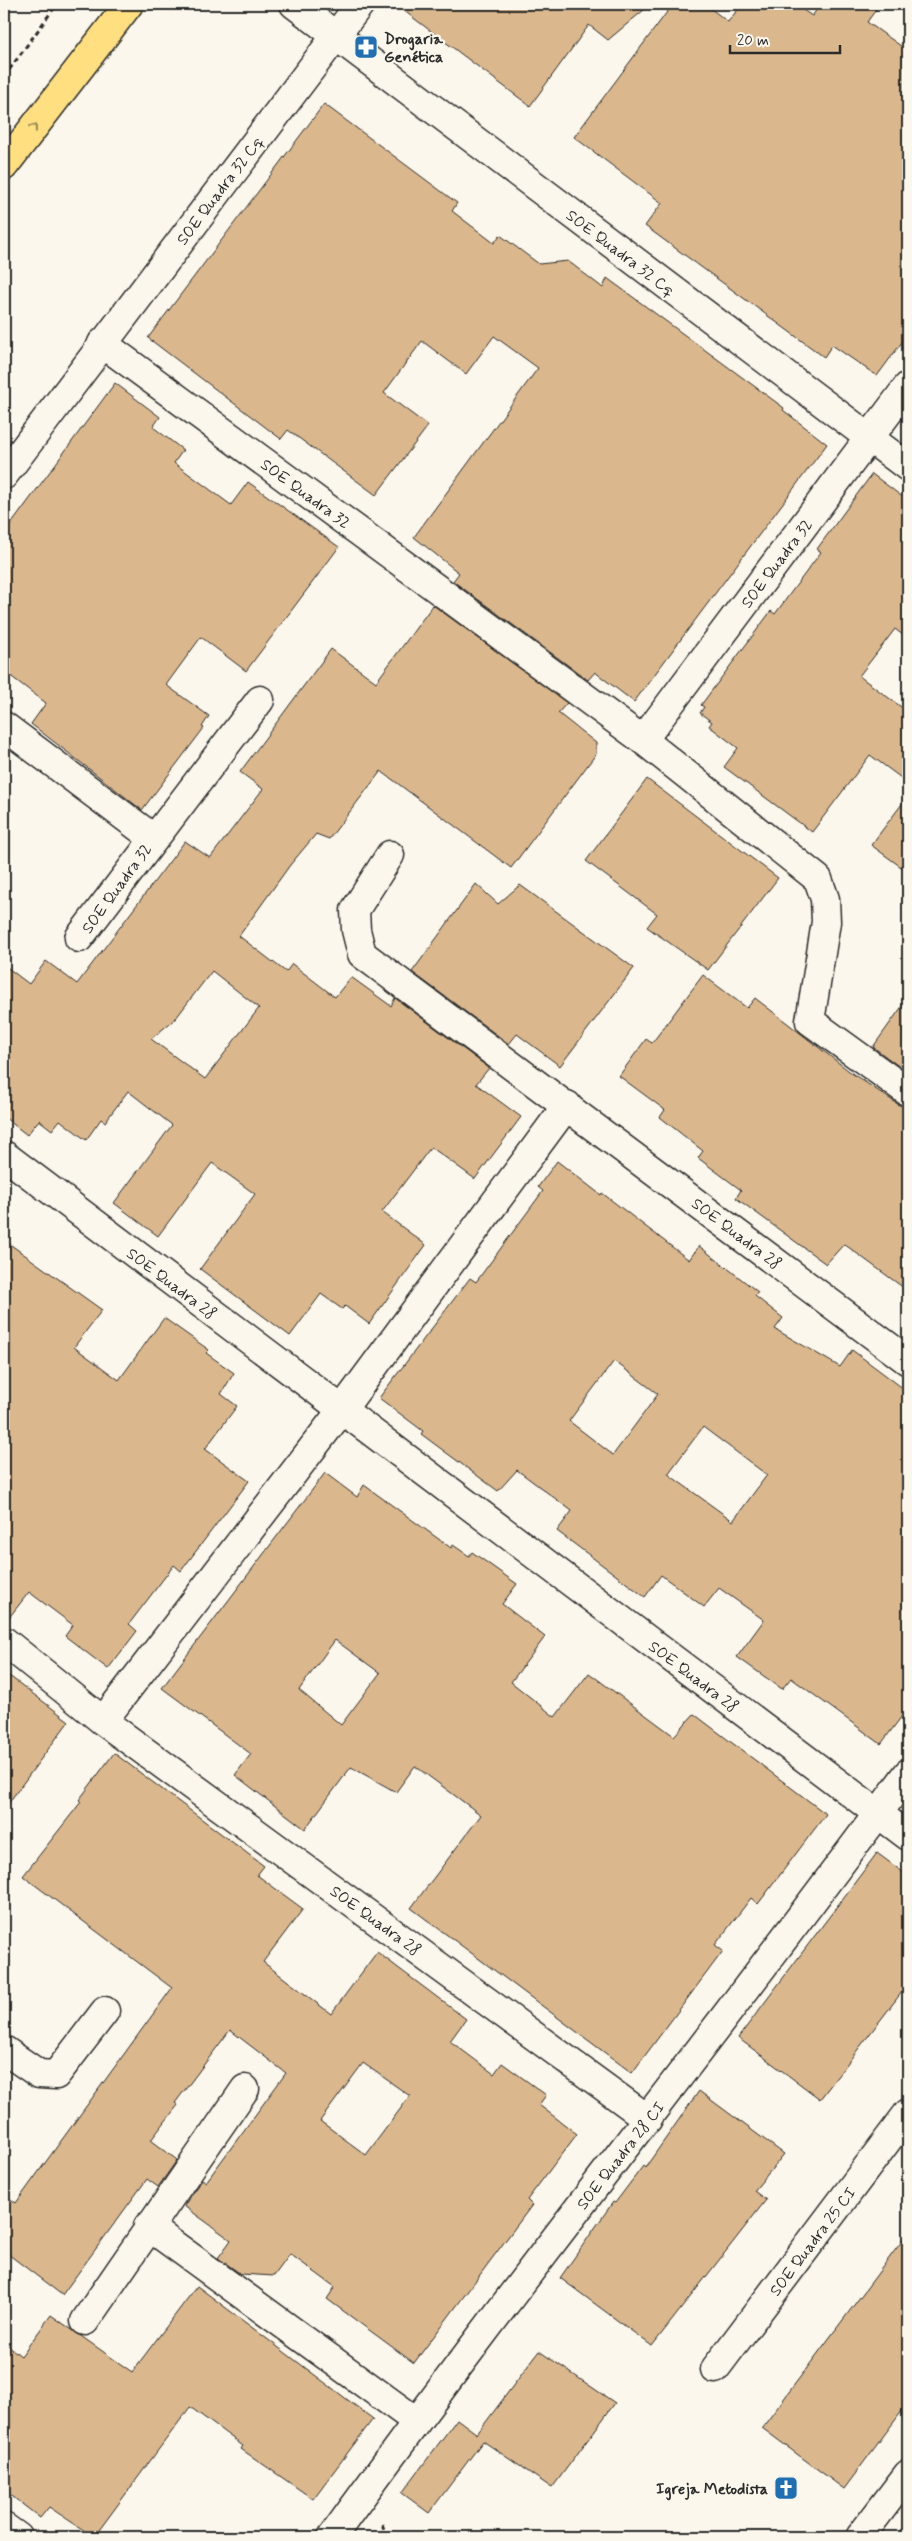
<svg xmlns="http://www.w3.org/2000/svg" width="912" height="2541" viewBox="0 0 912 2541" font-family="Mynerve,sans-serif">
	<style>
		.building { fill: #dbb78d; stroke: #2b2b2b; fill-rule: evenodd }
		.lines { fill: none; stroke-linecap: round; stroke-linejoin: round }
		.minor-casing { stroke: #2b2b2b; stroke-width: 31 }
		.tertiary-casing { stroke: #2b2b2b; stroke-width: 31 }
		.primary-casing { stroke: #2b2b2b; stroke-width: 31 }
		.path { stroke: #2b2b2b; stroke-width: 3; stroke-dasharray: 5 4; stroke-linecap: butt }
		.minor { stroke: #fbf7ec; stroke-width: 28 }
		.tertiary { stroke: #fbf7ec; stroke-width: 28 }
		.primary { stroke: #ffdf80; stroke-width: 28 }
		.oneway { stroke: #958556 }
		.labels { text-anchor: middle; stroke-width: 4.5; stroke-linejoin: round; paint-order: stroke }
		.poi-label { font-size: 16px; font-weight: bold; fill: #2b2b2b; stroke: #fbf7ec; text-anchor: start }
		.street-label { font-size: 16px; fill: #2b2b2b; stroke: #fbf7ec }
	</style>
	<rect width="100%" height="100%" fill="#fbf7ec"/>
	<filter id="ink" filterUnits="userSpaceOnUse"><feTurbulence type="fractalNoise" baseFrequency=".02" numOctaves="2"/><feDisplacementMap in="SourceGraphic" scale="10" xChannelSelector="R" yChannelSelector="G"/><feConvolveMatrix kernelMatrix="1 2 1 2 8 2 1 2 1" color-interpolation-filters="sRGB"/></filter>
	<g filter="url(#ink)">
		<g class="building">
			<path d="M395,4h256l-43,36 -19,-15 -59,81z"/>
			<path d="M673,4h32l23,18 14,-18h52l18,12 9,-12h59l-13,18 41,29v283l-31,42 -45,-31 -8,12 -179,-131 17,-23 -88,-66z"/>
			<path d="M324,104l133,99 -5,8 42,32 6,-8 39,29 29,-3 35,27 4,-10 177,130 -1,2 44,34 -193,258 -39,-30 -7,8 -135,-99 6,-8 -45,-36 124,-169 -44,-32 -28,38 -44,-33 -38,52 44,33 -52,69 -88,-65 -7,9 -133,-101z"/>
			<path d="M115,383l45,34 -7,10 30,23 -9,13 57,42 17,-23 91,65 -93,124 -45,-34 -35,48 43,31 -7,11 2,1 -62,82 -111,-86 15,-21 -42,-32v-137z"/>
			<path d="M872,474l36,27v138l-13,-10 -36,47 49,36v71l-38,-28 -58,77 -88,-65 14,-19 -29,-22 3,-4 -12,-9 4,-6 -3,-2 70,-94 4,3 46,-62 -4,-3z"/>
			<path d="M433,605l134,98 -9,10 38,30v11l-85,114 -130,-97 -52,68 -13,-5 -26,31 -51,71 47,36 6,-8 43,33 16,-20 40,29 4,-8 94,70 -13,16 45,33 -46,62 -44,-32 -49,65 44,33 -57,79 -24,-18 -3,3 -21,-15 -31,42 -90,-67 55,-75 -43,-31 -54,73 -44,-33 58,-78 -44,-34 -23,31 -4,-3 -15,21 -26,-20 -8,10 -13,-10 -12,15 -23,-18v-152l25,19 17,-23 31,23 108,-143 25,17 53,-69 -23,-17 91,-123 45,33zM212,971l47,37 -54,71 -54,-40 25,-21z"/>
			<path d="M647,779l131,99 -70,92 -61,-43 10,-13 -71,-53z"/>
			<path d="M908,796v76l-37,-27z"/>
			<path d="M476,884l22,20 22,-19 114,83 -74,98 -43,-32 -8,10 -97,-72z"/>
			<path d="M703,975l44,33 8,-10 98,76 46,31 9,2v184l-64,-47 -18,20 -90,-66 5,-8 -43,-32 5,-7 -43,-34 5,-7 -46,-34 27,-37 6,4z"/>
			<path d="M908,998v75l-35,-26z"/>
			<path d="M557,1161l44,34 1,-2 87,67 10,-14 59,46 -3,4 28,22 -8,11 65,38 12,-17 56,42v316l-27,36 -90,-66 -9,11 -45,-32 27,-37 -45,-32 -15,19 -43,-32 -16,22 -88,-66 15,-20 -55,-41 -19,21 -77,-57 2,-3 -44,-33 91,-120 6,4 67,-91 -5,-4zM614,1361l44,33 -45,61 -44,-34zM703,1427l64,48 -34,46 -65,-47z"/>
			<path d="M4,1240l98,70 -28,37 45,33 45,-62 45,32 -3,3 28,20 -13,21 16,12 -32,43 44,32 -68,90 -7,-6 -45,59 8,7 -29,38 -43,-33 8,-11 -44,-33 -25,32z"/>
			<path d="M325,1473l32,24 7,-12 87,63 2,-3 16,11 3,-4 45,32 -15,20 43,33 -34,45 44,35 34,-44 85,63 20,-22 132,100 -68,90 -7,-6 -36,47 8,6 -91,122 -221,-165 70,-93 -66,-49 -19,26 -45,-25 -46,62 -70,-54 16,-21 -89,-66zM335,1640l45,33 -39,52 -42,-35z"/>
			<path d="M4,1672l65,49 -65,88z"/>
			<path d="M114,1753l150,113 -7,9 46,34 -40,53 68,52 46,-62 89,67 -16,22 44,33 8,-11 44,32 -7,10 38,29 -50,66 5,5 -118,158 -87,-64 8,-12 -45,-33 -16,22 -33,-2 -23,-16 13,-18 -47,-34 18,-27 4,3 80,-109 -56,-43 -55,73 3,2 -27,35 26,20 -19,27 -11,-8 -85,116 -58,-44v-57l12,9 156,-215 -149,-112 58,-74 -2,-2zM363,2063l47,33 -44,59 -46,-34z"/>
			<path d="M877,1853l31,23v108l-88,115 -82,-61z"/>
			<path d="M699,2091l85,63 -30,37 12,9 -114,146 -92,-68 53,-76 2,1 28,-37 2,2z"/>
			<path d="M908,2233v170l-64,86 -82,-61z"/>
			<path d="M197,2286l176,133 -60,80 -72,-50 2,-3 -53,-39 -96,130 -45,-30 -9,11 -36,-28v-147l17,13 30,-41 81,57z"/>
			<path d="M539,2351l76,52 -63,85 -69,-47 -54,72 -27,-20 55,-74 20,15z"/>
		</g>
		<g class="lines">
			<g class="minor-casing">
				<g id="minor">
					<path d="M294,4l614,463"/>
					<path d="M102,343l541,397 175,139 7,20 1,23 -16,99 98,71"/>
					<path d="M4,475l356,-471"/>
					<path d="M4,726l149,112"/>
					<path d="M643,740l265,-354"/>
					<path d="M390,855l-35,55 1,20 6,24 546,407"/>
					<path d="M79,938l181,-238"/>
					<path d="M4,1155l904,681"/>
					<path d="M4,1641l99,80 545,398"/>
					<path d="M103,1721l238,-310 226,-306"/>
					<path d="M4,2050l35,24 17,1 49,-64"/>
					<path d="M148,2226l268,195"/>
					<path d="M85,2321l160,-232"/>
					<path d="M715,2369l193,-256"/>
					<path d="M4,2527l14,10"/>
				</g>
			</g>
			<g class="tertiary-casing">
				<g id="tertiary">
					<path d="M332,2537c187,-258 387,-507 576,-764"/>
					<path d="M860,2537l48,-63"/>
				</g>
			</g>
			<g class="primary-casing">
				<path id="primary" d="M4,166l125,-162"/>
			</g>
			<g class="path">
				<path d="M4,77l53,-73"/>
				<path d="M382,2524l5,13"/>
			</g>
			<use href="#minor" class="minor"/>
			<use href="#tertiary" class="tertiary"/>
			<use href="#primary" class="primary"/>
		</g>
		<defs><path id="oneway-chevron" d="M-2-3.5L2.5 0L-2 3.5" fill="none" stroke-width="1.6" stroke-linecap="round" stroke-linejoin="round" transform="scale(1.25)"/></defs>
		<use class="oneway" href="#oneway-chevron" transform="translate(34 127) rotate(-52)"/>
	</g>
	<defs>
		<g id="pharmacy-square" transform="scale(1.25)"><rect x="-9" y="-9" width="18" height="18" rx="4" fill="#1f6fb2" stroke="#fbf7ec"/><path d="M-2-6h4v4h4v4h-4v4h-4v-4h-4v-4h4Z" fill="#fff"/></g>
		<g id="church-square" transform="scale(1.25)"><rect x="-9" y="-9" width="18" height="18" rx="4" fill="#1f6fb2" stroke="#fbf7ec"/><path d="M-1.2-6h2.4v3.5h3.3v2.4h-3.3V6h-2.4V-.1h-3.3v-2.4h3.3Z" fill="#fff"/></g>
	</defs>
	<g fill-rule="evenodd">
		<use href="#pharmacy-square" x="366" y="47"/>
		<use href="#church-square" x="786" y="2488"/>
	</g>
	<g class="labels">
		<g class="poi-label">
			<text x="384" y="44">Drogaria<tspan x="384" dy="18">Genética</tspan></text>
			<text x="768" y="2494" text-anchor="end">Igreja Metodista</text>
		</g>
		<g class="street-label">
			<text transform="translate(219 190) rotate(-53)" y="6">SOE Quadra 32 Cq</text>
			<text transform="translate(621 252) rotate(37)" y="6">SOE Quadra 32 Cq</text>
			<text transform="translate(306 493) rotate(36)" y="6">SOE Quadra 32</text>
			<text transform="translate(776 563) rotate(-53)" y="6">SOE Quadra 32</text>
			<text transform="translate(116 888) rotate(-54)" y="6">SOE Quadra 32</text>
			<text transform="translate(737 1233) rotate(37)" y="6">SOE Quadra 28</text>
			<text transform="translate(172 1283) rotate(37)" y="6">SOE Quadra 28</text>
			<text transform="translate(694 1676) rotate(37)" y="6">SOE Quadra 28</text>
			<text transform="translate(376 1920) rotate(36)" y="6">SOE Quadra 28</text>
			<text transform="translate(620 2155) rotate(-52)" y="6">SOE Quadra 28 CI</text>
			<text transform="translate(812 2241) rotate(-53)" y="6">SOE Quadra 25 CI</text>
		</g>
	</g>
	<rect width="912" height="2541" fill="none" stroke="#fbf7ec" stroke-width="20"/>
	<rect x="10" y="10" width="892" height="2521" fill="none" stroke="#2b2b2b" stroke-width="2" filter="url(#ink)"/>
	<path d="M730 45v8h110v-8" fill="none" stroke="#2b2b2b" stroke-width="2.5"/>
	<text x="737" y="45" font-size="15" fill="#2b2b2b" stroke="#fbf7ec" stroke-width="4" paint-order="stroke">20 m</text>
</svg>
